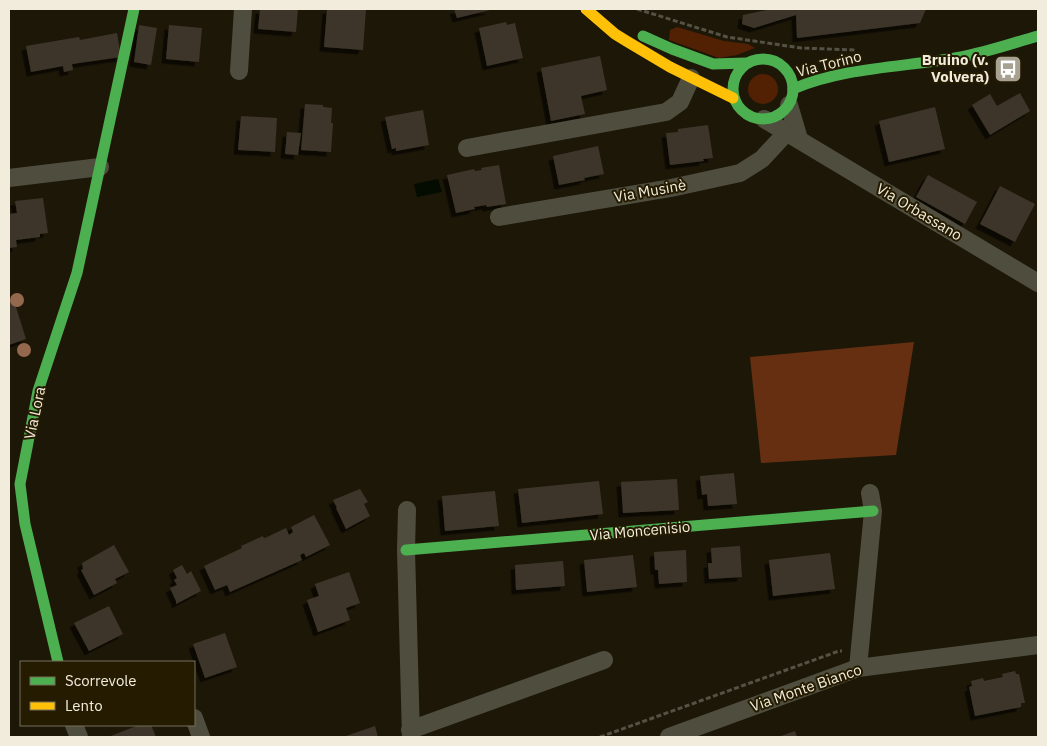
<svg xmlns="http://www.w3.org/2000/svg" width="1047" height="746" viewBox="0 0 1047 746" font-family="'IBM Plex Sans',sans-serif">
	<style>
		.green { fill: #522103 }
		.forest { fill: #662f11 }
		.water { fill: #040c01 }
		.building { fill: #3c362a; filter: url(#shadow) }
		.lines { fill: none; stroke-linecap: round; stroke-linejoin: round }
		.path { stroke: #545244; stroke-width: 3; stroke-dasharray: 5 2.5; stroke-linecap: butt }
		.street { stroke: #4f4e3e; stroke-width: 18 }
		.fast { stroke: #4caf50; stroke-width: 11 }
		.slow { stroke: #ffc107; stroke-width: 11 }
		.tree { fill: #94684d }
		.labels { text-anchor: middle; stroke-width: 4; stroke-linejoin: round; paint-order: stroke }
		.poi-label { font-size: 15px; font-weight: bold; fill: #f2ecdc; stroke: #251b00; text-anchor: end }
		.street-label { font-size: 15px; fill: #f2ecdc; stroke: #251b00 }
	</style>
	<defs>
		<filter id="shadow"><feDropShadow dx="-4.5" dy="4.5" stdDeviation="0" flood-color="#0009"/></filter>
	</defs>
	<rect width="100%" height="100%" fill="#1d1708"/>
	<g class="green">
		<path d="M677,27l47,14 24,3 7,4 -18,7 -18,3 -50,-18 1,-10z"/>
		<circle cx="763" cy="89" r="15"/>
	</g>
	<path class="forest" d="M914,342l-18,113 -135,8 -11,-106z"/>
	<path class="water" d="M438,179l4,13 -25,5 -3,-13z"/>
	<g class="building">
		<path d="M260,9h38l-2,23 -38,-3z"/>
		<path d="M327,9h39l-3,41 -39,-3z"/>
		<path d="M454,9h36v1l-33,8z"/>
		<path d="M771,9h155l-6,14 -123,15 -1,-23 -42,13 -12,-4 1,-9z"/>
		<path d="M506,22l1,3 8,-2 8,35 -36,8 -8,-38z"/>
		<path d="M139,25l18,3 -6,37 -17,-3z"/>
		<path d="M169,25l33,3 -3,34 -33,-3z"/>
		<path d="M117,33l4,24 -49,7 1,6 -9,2 -1,-6 -32,6 -5,-26 53,-9 1,3z"/>
		<path d="M600,56l7,34 -26,6 4,18 -34,7 -10,-53z"/>
		<path d="M1020,93l10,18 -40,24 -18,-30 18,-11 7,12z"/>
		<path d="M305,104l18,1v2l9,1 -1,15h2l-2,29 -30,-2z"/>
		<path d="M935,107l10,42 -56,13 -10,-41z"/>
		<path d="M423,110l6,35 -33,6v-3l-4,1 -7,-32z"/>
		<path d="M241,116l36,2 -2,34 -37,-2z"/>
		<path d="M708,125l5,33 -10,1 1,2 -34,4 -4,-32 12,-1v-3z"/>
		<path d="M287,132l14,1 -3,22 -13,-1z"/>
		<path d="M598,146l6,28 -20,4 1,2 -26,5 -6,-29z"/>
		<path d="M499,165l7,39 -19,3 -1,-2 -12,2 1,2 -19,4 -9,-38 27,-6 1,2 7,-1 -1,-2z"/>
		<path d="M928,175l49,27 -12,22 -49,-27z"/>
		<path d="M1000,186l35,18 -20,38 -35,-18z"/>
		<path d="M43,198l5,35 -8,1v3l-24,3 1,7 -8,1v-34l8,-1 -2,-12z"/>
		<path d="M9,297l3,8 3,-1 11,35 -17,6z"/>
		<path d="M734,473l3,31 -29,2 -1,-12 -5,1 -2,-19z"/>
		<path d="M677,479l2,31 -56,3 -2,-31z"/>
		<path d="M599,481l4,33 -81,9 -4,-34z"/>
		<path d="M360,489l8,13 -4,2 6,12 -24,13 -10,-21h1l-4,-8z"/>
		<path d="M495,491l4,35 -54,5 -3,-35z"/>
		<path d="M314,515l16,30 -24,12 -2,-4 -4,2 2,5 -72,32 -3,-7 -12,5 -11,-24 38,-18 -1,-2 22,-10v1l2,1 21,-10 3,7 4,-3 -2,-5z"/>
		<path d="M114,545l15,27 -14,7 2,4 -23,12 -13,-25 2,-1 -1,-6z"/>
		<path d="M740,546l2,31 -33,2 -1,-16h4l-1,-15z"/>
		<path d="M686,550l1,32 -28,2 -1,-14h-3l-1,-18z"/>
		<path d="M830,553l5,36 -62,7 -4,-36z"/>
		<path d="M633,555l4,32 -50,5 -3,-32z"/>
		<path d="M563,561l2,25 -49,4 -1,-25z"/>
		<path d="M182,565l5,9 4,-3 10,20 -25,13v-3l-6,-13 7,-3 -3,-5 3,-2 -4,-8z"/>
		<path d="M349,572l11,31 -14,5 4,12 -32,12 -11,-32 12,-4 -4,-12z"/>
		<path d="M109,606l14,28 -34,17 -15,-28z"/>
		<path d="M225,633l12,34 -32,11 -12,-34z"/>
		<path d="M1015,671l1,3h3l6,29h-4v4l-46,9 -6,-29 3,-1 -1,-5 12,-3 1,3 19,-4 -1,-3z"/>
		<path d="M139,725h12l5,12h-48z"/>
		<path d="M375,726l3,11h-35z"/>
		<path d="M795,731l2,6h-19z"/>
	</g>
	<g class="lines">
		<g class="path">
			<path d="M637,9l90,28 74,11 55,2"/>
			<path d="M600,737l239,-86h3"/>
		</g>
		<g class="street">
			<path d="M239,71l4,-62"/>
			<path d="M789,105l10,34"/>
			<path d="M764,119l274,164"/>
			<path d="M467,148l199,-36 14,-10 11,-24"/>
			<path d="M9,178l91,-11"/>
			<path d="M499,217l172,-29 69,-15 22,-14 25,-27"/>
			<path d="M407,510l-1,40 5,187"/>
			<path d="M858,668l15,-157 -3,-18"/>
			<path d="M194,718l7,19"/>
			<path d="M74,725l5,12"/>
			<path d="M410,730l194,-70"/>
			<path d="M669,737l189,-69 180,-23"/>
		</g>
		<g class="fast">
			<path d="M643,36l29,13 41,15 34,-1"/>
			<circle cx="763" cy="89" r="30"/>
			<path d="M793,89c51,-22 114,-22 168,-32 26,-5 52,-14 77,-21"/>
			<path d="M406,550l467,-39"/>
			<path d="M58,662l-33,-138 -5,-40 18,-93 39,-118 57,-264"/>
		</g>
		<path class="slow" d="M586,9l29,25 13,8 42,25 63,31"/>
	</g>
	<g class="tree">
		<circle cx="17" cy="300" r="7"/>
		<circle cx="24" cy="350" r="7"/>
	</g>
	<defs>
		<g id="bus-square" transform="scale(1.4375)"><rect x="-9" y="-9" width="18" height="18" rx="4" fill="#a7a192" stroke="#251b00"/><path d="M-5-6H5V4H4V6H2V4H-2V6H-4V4H-5ZM-3.5-4V0h7V-4ZM-3.5 1.2v1.5H-2V1.2ZM2 1.2v1.5H3.5V1.2Z" fill="#fff"/></g>
	</defs>
	<g fill-rule="evenodd">
		<use href="#bus-square" x="1008" y="69"/>
	</g>
	<g class="labels">
		<g class="poi-label">
			<text x="989" y="65">Bruino (v.<tspan x="989" dy="17">Volvera)</tspan></text>
		</g>
		<g class="street-label">
			<text transform="translate(829 64) rotate(-14)" y="5">Via Torino</text>
			<text transform="translate(650 191) rotate(-10)" y="5">Via Musinè</text>
			<text transform="translate(919 212) rotate(31)" y="5">Via Orbassano</text>
			<text transform="translate(35 413) rotate(-78)" y="5">Via Lora</text>
			<text transform="translate(640 531) rotate(-5)" y="5">Via Moncenisio</text>
			<text transform="translate(806 688) rotate(-19)" y="5">Via Monte Bianco</text>
		</g>
	</g>
	<rect width="1047" height="746" fill="none" stroke="#f2ecdc" stroke-width="20"/>
	<rect x="20" y="661" width="175" height="65" fill="#251b00" stroke="#776f58"/>
	<rect x="30" y="677" width="25" height="8" fill="#4caf50" stroke="#776f58"/>
	<text x="65" y="686" font-size="15" fill="#f2ecdc">Scorrevole</text>
	<rect x="30" y="702" width="25" height="8" fill="#ffc107" stroke="#776f58"/>
	<text x="65" y="711" font-size="15" fill="#f2ecdc">Lento</text>
</svg>
